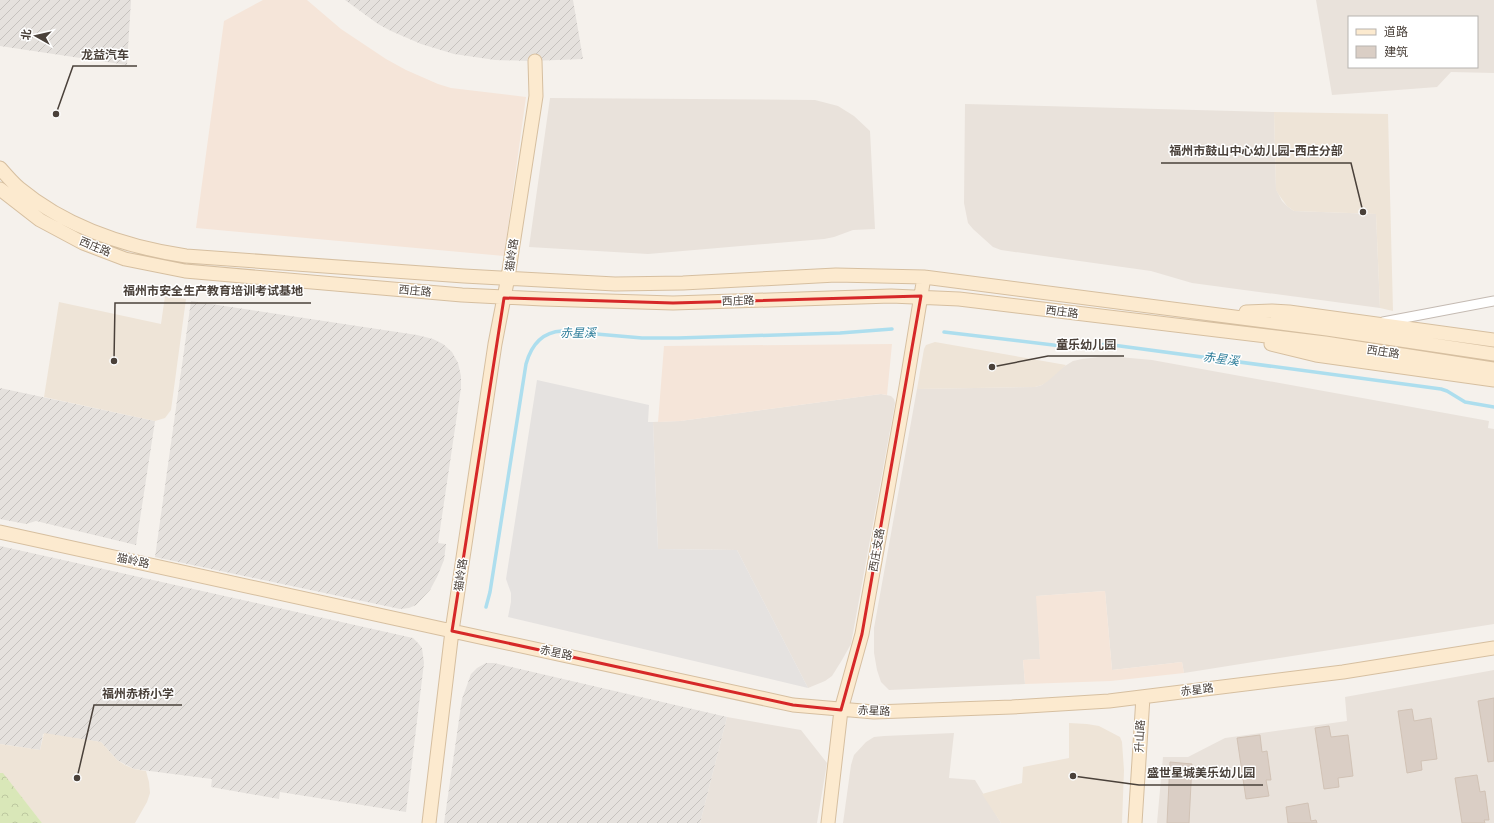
<svg xmlns="http://www.w3.org/2000/svg" width="1494" height="823" font-family="Rubik,'Noto Sans SC',sans-serif">
	<style>
		.residential { fill: #e9e2db; fill-rule: evenodd }
		.commercial { fill: #f5e5d9 }
		.industrial { fill: url(#industrial-furrows) }
		.education { fill: #eee4d7 }
		.forest { fill: url(#forest-crowns) }
		.parking { fill: #e5e2e0 }
		.lines { fill: none; stroke-linecap: round; stroke-linejoin: round }
		.stream { stroke: #addeee; stroke-width: 3.5 }
		.building { fill: #dacec5; stroke: #d1c2b5 }
		.street-casing { stroke: #c4bab2; stroke-width: 11 }
		.secondary-casing { stroke: #d6bfa0; stroke-width: 15 }
		.street { stroke: #fff; stroke-width: 9 }
		.secondary { stroke: #fceacf; stroke-width: 13 }
		.marked { fill: none; stroke: #d62828; stroke-width: 3; stroke-linejoin: round }
		.labels { text-anchor: middle; dominant-baseline: central; stroke-width: 3; stroke-linejoin: round; paint-order: stroke }
		.street-label { font-size: 11px; fill: #4a413a; stroke: #fff }
		.water-label { font-size: 12px; font-style: italic; fill: #307f9b; stroke: #fff }
		.leader { fill: none; stroke: #4a413a; stroke-width: 1.5 }
		.callout-dot { fill: #4a413a; stroke: #fff; stroke-width: 1.5 }
		.callout-label { font-size: 12px; text-anchor: middle; font-weight: bold; fill: #4a413a; stroke: #fff; stroke-width: 3; stroke-linejoin: round; paint-order: stroke }
	</style>
	<defs>
		<pattern id="industrial-furrows" width="10" height="10" patternUnits="userSpaceOnUse"><rect width="10" height="10" fill="#e5e1dd"/><path d="M-1 1l2-2M0 10L10 0M9 11l2-2" fill="none" stroke="#c6c2be"/></pattern>
		<pattern id="forest-crowns" width="20" height="18" patternUnits="userSpaceOnUse"><rect width="20" height="18" fill="#d9e7b8"/><path d="M2 6a3 3 0 1 1 6 0M12 15a3 3 0 1 1 6 0" fill="none" stroke="#bcc79f"/></pattern>
	</defs>
	<rect width="100%" height="100%" fill="#f5f1ec"/>
	<!-- residential -->
	<path class="residential" d="M1316,0H1494V73L1451,72L1437,87L1332,95ZM1349,17H1477V67H1349Z
		M550,98L815,100L838,106L854,116L870,131L875,229L853,230L834,237L824,239L648,254L529,247Z
		M965,104L1274,112L1276,189L1282,201L1287,206L1294,211L1376,214L1380,308L1192,283L1151,271L1001,250L993,247L973,229L968,223L964,203Z
		M1108,356L1152,360L1489,421L1488,428L1494,429V624L1184,673L1182,662L1112,670L1105,591L1037,596L1040,659L1023,660L1025,684L889,690L881,682L877,670L874,653V628L917,389L1035,387L1042,385L1060,369L1073,361L1082,359Z
		M881,394L891,396L894,399L895,403L851,644L842,660L832,676L825,681L808,688L737,550L658,549L653,422L680,421Z
		M1494,670V823H1157L1163,757H1188L1225,738L1347,721L1345,697Z
		M727,717L801,730L827,763L817,823H700Z
		M954,733L949,778L975,780L1001,823H843L851,765L854,755L866,742L874,737L884,736Z"/>
	<!-- commercial -->
	<path class="commercial" d="M263,0H307L341,29L386,59L406,70L438,84L451,88L526,97L504,256L196,228L224,21Z
		M892,344L887,395L881,394L680,421L658,422L664,346Z
		M1105,591L1112,670L1182,662L1184,673L1111,681L1025,684L1023,660L1040,659L1036,596Z"/>
	<!-- industrial -->
	<path class="industrial" d="M0,0H131L127,65L0,46Z
		M345,0H573L583,59L531,61L495,60L454,54L421,44L391,31L378,24Z
		M191,301L417,335L433,339L443,344L452,352L458,363L461,376V388L438,543L446,544L444,560L437,577L430,590L416,605L409,608L400,609L155,557Z
		M0,388L155,421L136,545L36,521L26,524L0,519Z
		M0,546L413,638L418,643L422,648L424,663L406,812L280,792L279,799L211,787L212,779L134,769L117,760L101,742L43,734L40,750L0,744Z
		M486,663H494L727,717L700,823H444L462,699L471,674L477,668Z"/>
	<!-- education -->
	<path class="education" d="M1274,112L1388,114L1393,311L1380,308L1376,214L1294,211L1287,206L1279,195L1276,190Z
		M165,296L186,299L171,410L165,418L155,421L44,397L59,302L161,324Z
		M935,342L1066,365L1048,381L1042,385L1035,387L917,389L924,349L926,345Z
		M1069,723L1087,724L1099,726L1120,737L1122,742L1124,770L1122,823H1001L982,794L1022,783L1023,767L1069,758Z
		M44,733L101,742L117,760L125,765L134,769L146,771L149,782L150,793L147,802L135,823H42L3,774L0,773V744L40,750Z"/>
	<!-- forest -->
	<path class="forest" d="M0,773H3L42,823H0Z"/>
	<!-- parking -->
	<path class="parking" d="M537,380L649,405L648,422H653L658,549L737,550L808,688L508,617L511,602V593L506,579Z"/>
	<g class="lines">
		<!-- stream -->
		<path class="stream" d="M944,332L1078,348H1090L1105,344L1441,389L1447,391L1465,402L1494,407
			M486,607L490,592L526,364C531,346 542,332 562,331L642,338H678L840,333L892,329"/>
	</g>
	<!-- building -->
	<path class="building" d="M1494,698V761L1488,762L1478,701Z
		M1412,709L1414,721L1431,718L1437,759L1421,761L1422,770L1407,773L1398,711Z
		M1329,726L1331,737L1348,735L1353,776L1338,778L1339,787L1324,789L1315,728Z
		M1260,735L1262,752L1267,751L1271,780H1266L1269,796L1246,799L1237,738Z
		M1170,762L1192,764L1189,823H1167Z
		M1477,775L1480,792L1485,791L1489,820H1484L1485,823H1462L1455,778Z
		M1308,803L1311,821L1316,820L1317,823H1288L1286,807Z"/>
	<g class="lines">
		<!-- street casing -->
		<g class="street-casing">
			<path id="street" d="M1383,322L1494,301"/>
		</g>
		<!-- secondary casing -->
		<g class="secondary-casing">
			<path id="secondary" d="M0,168C6,175 12,182 19,188C67,228 126,247 186,256L464,276L615,284L683,283L836,275L924,277L1327,329L1494,354
				M0,189L40,220L83,243L125,259L185,271L462,295L543,299L673,303L891,296L959,299L1325,343L1494,369
				M1246,312L1272,311L1289,312L1494,340
				M1271,344L1316,355L1494,380
				M0,532L452,631L495,344L508,277L536,96L535,61
				M429,823L452,631L793,705L874,712L1012,707L1109,701L1343,672L1494,648
				M828,823L841,710L862,634L906,387L924,277
				M1135,823L1143,697"/>
		</g>
		<!-- street -->
		<use href="#street" class="street"/>
		<!-- secondary -->
		<use href="#secondary" class="secondary"/>
	</g>
	<!-- marked area -->
	<path class="marked" d="M921,296L862,634L841,710L793,705L452,631L504,298L673,303Z"/>
	<g class="labels">
		<!-- street labels -->
		<g class="street-label">
			<text transform="translate(95 247) rotate(22)">西庄路</text>
			<text transform="translate(512 255) rotate(-81)">猫岭路</text>
			<text transform="translate(415 291) rotate(5)">西庄路</text>
			<text transform="translate(738 301) rotate(-2)">西庄路</text>
			<text transform="translate(1062 312) rotate(7)">西庄路</text>
			<text transform="translate(1383 352) rotate(9)">西庄路</text>
			<text transform="translate(877 550) rotate(-80)">西庄支路</text>
			<text transform="translate(133 561) rotate(12)">猫岭路</text>
			<text transform="translate(461 575) rotate(-81)">猫岭路</text>
			<text transform="translate(556 653) rotate(12)">赤星路</text>
			<text transform="translate(1197 690) rotate(-7)">赤星路</text>
			<text transform="translate(874 711) rotate(2)">赤星路</text>
			<text transform="translate(1140 736) rotate(-87)">升山路</text>
		</g>
		<!-- water labels -->
		<g class="water-label">
			<text x="578" y="333">赤星溪</text>
			<text transform="translate(1221 359) rotate(8)">赤星溪</text>
		</g>
	</g>
	<!-- callouts -->
	<path class="leader" d="M56 114L73 66H137M1363 212L1351 163H1161M114 361L115 303H311M992 367L1048 356H1124M77 778L94 705H182M1073 776L1139 785H1263"/>
	<g class="callout-dot">
		<circle cx="56" cy="114" r="4"/>
		<circle cx="1363" cy="212" r="4"/>
		<circle cx="114" cy="361" r="4"/>
		<circle cx="992" cy="367" r="4"/>
		<circle cx="77" cy="778" r="4"/>
		<circle cx="1073" cy="776" r="4"/>
	</g>
	<g class="callout-label">
		<text x="105" y="59">龙益汽车</text>
		<text x="1256" y="155">福州市鼓山中心幼儿园-西庄分部</text>
		<text x="213" y="295">福州市安全生产教育培训考试基地</text>
		<text x="1086" y="349">童乐幼儿园</text>
		<text x="138" y="698">福州赤桥小学</text>
		<text x="1201" y="777">盛世星城美乐幼儿园</text>
	</g>
	<!-- legend -->
	<rect x="1348" y="16" width="130" height="52" fill="#ffffff" stroke="#b7b3b0"/>
	<rect x="1356" y="29" width="20" height="6" fill="#fceacf" stroke="#b7b3b0"/>
	<text x="1384" y="36" font-size="12" fill="#4a413a">道路</text>
	<rect x="1356" y="46" width="20" height="12" fill="#dacec5" stroke="#b7b3b0"/>
	<text x="1384" y="56" font-size="12" fill="#4a413a">建筑</text>
	<!-- north arrow -->
	<g transform="translate(36 36) rotate(278)" stroke="#ffffff" stroke-width="3" paint-order="stroke">
	<path d="M0-3L7 15L0 10L-7 15Z" fill="#4a413a"/>
	<text y="-6" font-size="11" font-weight="bold" text-anchor="middle" fill="#4a413a">北</text>
	</g>
</svg>
